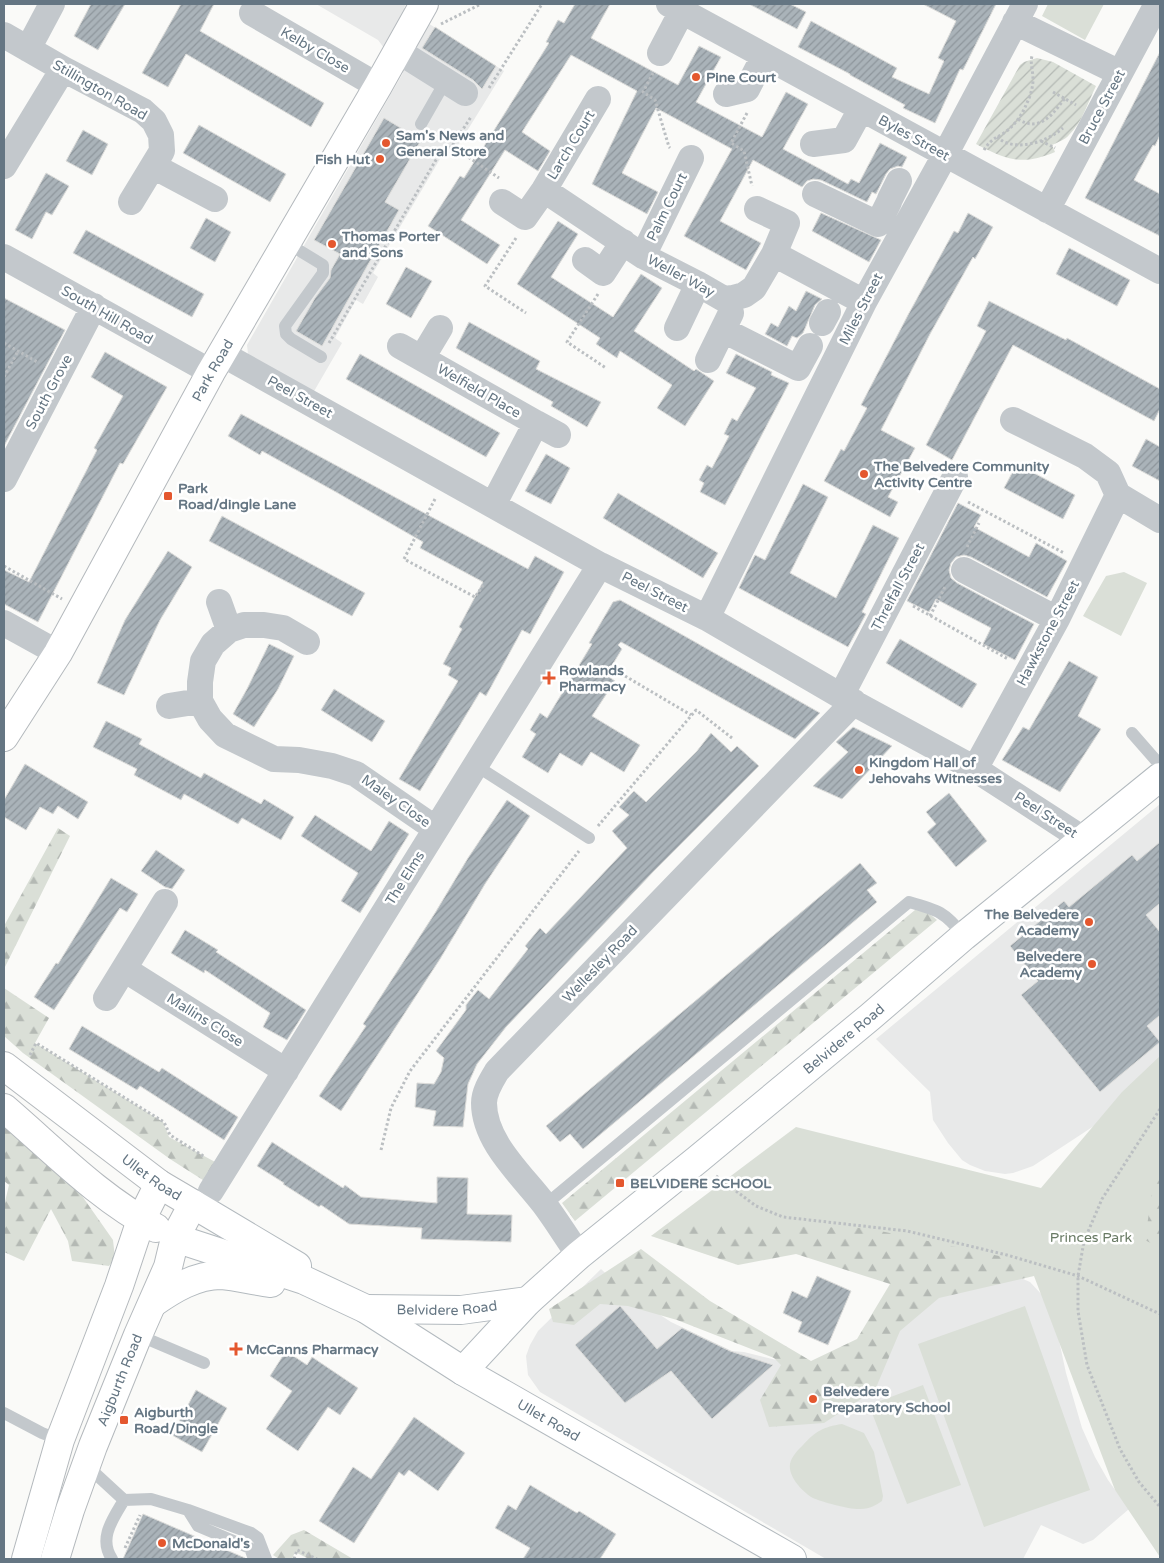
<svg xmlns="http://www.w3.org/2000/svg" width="1164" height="1563" font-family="'Varela Round',sans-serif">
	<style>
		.built { fill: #e8e9e9 }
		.green { fill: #dadfd7 }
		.forest { fill: url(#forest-firs) }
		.garden { fill: url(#garden-furrows) }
		.building { fill: url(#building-hatch); stroke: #dcdcda }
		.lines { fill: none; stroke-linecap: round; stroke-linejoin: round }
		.secondary-casing { stroke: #b3babf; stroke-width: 30 }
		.highway-casing { stroke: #b4b9bd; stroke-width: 30 }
		.path { stroke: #bbbfc2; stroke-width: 3; stroke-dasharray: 2.5 2.5; stroke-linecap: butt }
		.lane { stroke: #c3c8cc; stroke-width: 12 }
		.street { stroke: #c3c8cc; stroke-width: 26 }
		.secondary { stroke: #fff; stroke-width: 28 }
		.highway { stroke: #fff; stroke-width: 28 }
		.poi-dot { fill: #e4572e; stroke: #fff; stroke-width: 2 }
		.labels { text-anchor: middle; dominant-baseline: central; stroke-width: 5; stroke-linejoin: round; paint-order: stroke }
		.street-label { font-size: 14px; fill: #657683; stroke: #fff }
		.poi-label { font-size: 14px; font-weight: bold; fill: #657683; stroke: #fff; text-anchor: start }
		.park-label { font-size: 14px; fill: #687a64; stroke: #fff }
	</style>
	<defs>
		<pattern id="forest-firs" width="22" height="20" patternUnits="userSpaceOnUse" patternTransform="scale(1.25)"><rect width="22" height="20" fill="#dadfd7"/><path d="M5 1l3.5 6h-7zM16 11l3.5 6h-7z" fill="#b4b9b4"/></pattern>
		<pattern id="garden-furrows" width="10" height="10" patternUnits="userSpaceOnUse" patternTransform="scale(1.25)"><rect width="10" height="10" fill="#dadfd7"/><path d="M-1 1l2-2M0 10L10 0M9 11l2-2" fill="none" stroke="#b4b9b4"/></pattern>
		<pattern id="building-hatch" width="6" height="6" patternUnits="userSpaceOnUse" patternTransform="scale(1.25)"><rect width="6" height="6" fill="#aab3b9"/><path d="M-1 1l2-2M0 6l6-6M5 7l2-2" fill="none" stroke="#8e969c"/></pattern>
	</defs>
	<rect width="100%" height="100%" fill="#fafaf8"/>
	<!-- built -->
	<path class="built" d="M316,4H406L404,8L504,71L459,144L449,151L446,157L440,159L373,273L378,277L363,304L356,300L335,338L342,343L313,393L248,354L247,345L403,73L378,40Z
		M1160,804V1068L1135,1099L1033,1166L1013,1173L1005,1174L985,1171L970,1165L962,1160L948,1143L933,1120L930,1092L876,1039Z
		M928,1252L1004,1271L1030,1282L1044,1297L1057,1331L1066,1373L1082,1428L1095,1457L1108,1480L1129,1509L1093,1540L1083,1544L1041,1525L1023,1559H826L540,1392L528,1375L526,1356L530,1345L538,1331L601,1269L625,1292L671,1322L732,1351L744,1352L789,1363L864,1392Z"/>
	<!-- green -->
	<path class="green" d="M1048,4H1104L1085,40L1042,16Z
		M1124,572L1147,583L1121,636L1083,616L1106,576Z
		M1160,1056V1557L1115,1490L1034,1276L901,1248L651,1236L796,1127L1041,1188L1122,1092Z
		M1025,1306L1090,1490L984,1527L918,1344Z
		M923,1385L961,1485L907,1504L869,1405Z
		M842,1424L864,1433L874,1452L883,1496L882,1501C876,1505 870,1509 861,1509C851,1510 822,1502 813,1498C803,1492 788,1477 790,1464C791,1457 798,1450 803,1445C816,1431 823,1427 842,1424Z"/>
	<!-- forest -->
	<path class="forest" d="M58,828L70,836L4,969V926Z
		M915,910L926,911L937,920L575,1221L562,1203Z
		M4,988L49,1018L35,1043L163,1122L169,1137L217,1163L206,1182L170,1159L23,1053L4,1036Z
		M4,1126L80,1193L113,1240L115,1258L109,1266L72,1261L68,1241L51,1209L24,1261L4,1252V1206L9,1185L4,1181Z
		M1160,1158V1248L1145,1240L1156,1164Z
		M678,1224L866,1228L1027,1262L1034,1276L939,1298L900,1331L875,1390L824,1423L769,1427L760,1400L781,1365L774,1358L677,1320L628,1306L600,1304L574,1325L553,1322L549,1309L641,1249L710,1301L811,1361L857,1339L890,1284L796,1254L738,1265L651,1236Z
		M304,1530L353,1559H309L295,1552L292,1559H279L273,1555L291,1535Z"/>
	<!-- garden -->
	<path class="garden" d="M1037,58L1053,62L1096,86C1088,102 1082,123 1069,135C1065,140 1058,142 1052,145L1055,152C1022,166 1007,160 976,144L1020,65L1024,62Z"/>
	<!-- building -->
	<path class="building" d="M91,4H125L98,50L74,36Z
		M181,4H214L200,31L324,103L311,127L186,54L168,87L142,73Z
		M575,4H610L591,38L678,85L699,46L721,57L696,102L762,137L786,92L808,104L783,149L848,184L851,179L859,183L880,143L907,157L902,167L898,166L890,169L886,174L876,194L872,192L867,202L821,180L813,179L807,181L802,187L753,160L720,221L761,243L746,270L684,236L732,149L656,108L622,173L658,192L647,214L592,184L637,91L571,55L522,132L550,151L538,171L505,150L461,220L500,245L487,264L428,226L460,176L464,178L549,43L546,42L558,20L564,23Z
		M749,4H790L806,12L797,29Z
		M923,4H996L963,70L960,69L935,123L903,108L905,105L850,75V74L798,47L811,21L897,68L892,77L929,94L944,61L938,58L956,21Z
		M435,27L496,66L482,89L473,80L422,48Z
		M1160,52V135L1155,146L1153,145L1134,180L1160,194V236L1085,198Z
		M384,118L421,140L385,202L399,210L322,346L296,331L315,298L330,278L331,270L340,254L314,240Z
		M199,125L286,174L270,202L183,153Z
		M83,130L108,144L92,175L66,161Z
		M46,173L69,186L52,215L46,212L32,239L15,230Z
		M821,213L881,240L869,262L812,231Z
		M968,213L993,227L975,259L973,257L930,334L881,430L915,448L888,497L898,502L890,517L824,481L841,449L844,451L867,408L861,405L908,315L954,231L958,233Z
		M206,218L231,232L215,262L190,248Z
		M558,221L578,234L551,277L613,317L641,274L662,288L634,331L694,371L696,369L714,381L685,426L657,408L672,385L620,351L617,358L596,344L600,338L517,284Z
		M86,230L204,294L192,317L73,253Z
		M1069,248L1130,280L1117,306L1056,274Z
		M406,267L432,281L411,318L386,304Z
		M806,291L822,299L815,305L803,333L797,338L792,336L787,346L765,334L771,323L778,327L789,306L796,311Z
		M4,298L65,330L4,446Z
		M989,301L1066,340L1067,338L1160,389V409L1154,421L1013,345L952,460L926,445L986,331L977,326Z
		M469,322L540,361L536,369L601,402L587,427L551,406L553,402L456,348Z
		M105,352L167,387L123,464L120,463L38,622L4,604V570L29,582L97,450L94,448L123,396L91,377Z
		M360,354L500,433L486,457L346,379Z
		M736,354L772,372L771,375L789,383L725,505L700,492L704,483L699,480L707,465L712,468L729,436L724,434L732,418L737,421L756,388L726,373Z
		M241,414L528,569L535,556L564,572L530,634L522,630L486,696L480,692L420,791L399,779L458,681L448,675L451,668L443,664L462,629L459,627L483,582L420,548L423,542L336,492L262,451L260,455L228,436Z
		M1146,439L1160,447V481L1132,466Z
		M546,454L570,468L551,504L525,491Z
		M1017,464L1075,495L1063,519L1004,488Z
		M803,484L828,497L790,573L836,598L873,525L899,538L862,612L866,614L848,647L739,588L755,555L765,560Z
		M618,493L718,553L703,578L603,518Z
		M958,503L981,515L974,527L1029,557L1036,543L1067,561L1047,597L971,557L964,555L956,557L951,563L949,570L951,578L957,583L1034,624L1015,660L983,644L991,628L936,599L929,612L907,601Z
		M222,516L365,593L352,616L209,541Z
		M168,551L192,567L160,620L124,695L97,683L125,620Z
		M620,600L688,638L820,713L795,739L621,642L618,645L622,649L606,675L615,681L592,716L640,745L624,772L591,752L582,766L560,753L548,773L522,757L536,734L530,730L540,713L547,718L592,644L589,643L613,602Z
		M900,639L977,684L962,708L886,663Z
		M269,644L294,656L278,689L254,727L233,714L247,689Z
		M1069,661L1098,677L1078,716L1101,729L1060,792L1002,760L1023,727L1029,730Z
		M334,689L385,721L372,742L321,710Z
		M106,721L142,739L139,744L201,778L204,773L261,804L264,799L294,817L281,840L242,818L238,824L184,794L181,800L134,775L137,769L93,747Z
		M853,727L892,746L842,799L813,786L848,752L836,742Z
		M711,733L731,752L737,746L759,766L653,872L506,1027L477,1064L468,1084L463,1127L433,1126L436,1111L415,1107L417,1083L434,1084L441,1072L444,1058L436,1051L466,1010V1005L478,990L489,999L528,949L525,946L540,928L546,934L627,848L612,831L629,815L619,807L634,791L646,802L697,751Z
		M25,764L88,802L78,819L58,806L53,814L40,807L26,830L4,817V800Z
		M949,793L987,841L956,867L927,832L936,824L926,812Z
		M507,800L530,816L485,884L440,959L341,1111L319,1096L366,1026L363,1024L435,913L468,858Z
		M315,815L371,851L389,821L409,834L360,913L341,901L358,873L301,836Z
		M1160,842V903L1146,915L1160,932V1015L1147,1026L1160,1042L1100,1092L1021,995L1038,981L1010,946L1064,901L1069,907L1132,855L1137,861Z
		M156,850L185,870L172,889L165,887L141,871Z
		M860,863L877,883L867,890L877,902L583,1149L570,1134L560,1142L546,1126Z
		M111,878L138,894L127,912L120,908L54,1010L34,997L56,963L58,964Z
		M185,930L218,950L216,952L306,1010L287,1040L263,1027L270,1013L205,970L204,973L171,953Z
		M82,1026L159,1072L162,1068L238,1117L224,1140L140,1086L137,1090L69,1049Z
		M272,1142L343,1188L345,1185L361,1197L437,1203V1177L468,1178L467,1214L512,1215L511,1242L421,1239L422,1228L349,1224L321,1205L319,1207L283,1184L284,1183L257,1166Z
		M817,1276L851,1291L828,1345L798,1332L802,1322L783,1313L792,1291L807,1298Z
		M620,1306L657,1349L682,1328L730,1351L773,1365L712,1419L671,1371L625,1403L575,1345Z
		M286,1351L307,1365L312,1357L358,1388L340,1415L328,1407L298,1451L266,1429L292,1391L270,1376Z
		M196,1390L227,1408L202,1452L172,1435Z
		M414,1417L465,1453L438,1491L409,1470L404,1476L399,1472L354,1543L319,1521L353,1467L371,1479Z
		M530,1485L577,1513L579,1511L616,1534L600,1559H523L530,1548L495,1528L508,1505L516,1510Z
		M143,1514L245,1558V1559H123Z"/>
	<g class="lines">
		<!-- secondary casing -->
		<g class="secondary-casing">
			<g id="secondary">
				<path d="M193,1204L297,1266"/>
				<path id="s1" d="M175,1238L304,1280L366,1309L463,1371L792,1559"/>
				<path d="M153,1303C173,1289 196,1275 221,1275C237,1276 254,1281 271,1283"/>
				<path id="s2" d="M366,1309L461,1310L528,1301"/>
				<path id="s3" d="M463,1371L528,1301L579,1255L697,1160L870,1017L964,936L1160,777"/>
			</g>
		</g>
		<!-- highway casing -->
		<g class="highway-casing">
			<g id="highway">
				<path id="s4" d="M4,737L58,653L211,372L378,86L424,4"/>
				<path id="s5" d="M4,1066L159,1184L193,1204L175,1238L168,1267L138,1335L93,1446L70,1510L55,1559"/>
				<path d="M4,1108C52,1149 100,1199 156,1228"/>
				<path d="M26,1559L60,1440L119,1286L141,1220L159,1184"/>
			</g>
		</g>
		<!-- path -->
		<path class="path" d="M441,24L481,4
			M653,73L643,92L655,100L669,147L670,148
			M489,88L542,4
			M1053,92L1076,105
			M747,113L731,143L744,151L752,186
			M1018,119C1040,133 1053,114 1065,98
			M997,137C1000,139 1003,142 1007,143C1025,149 1049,140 1063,128
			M1041,141L1055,148
			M452,146L499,178
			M984,150C993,136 997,139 1008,130C1015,124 1022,115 1026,105C1030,97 1033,88 1033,79C1033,71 1030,63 1032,56
			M516,238L485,286L526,313
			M598,294L567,342L606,368
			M4,343L39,363
			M329,343L440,153L452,146L471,117
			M4,377L18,351
			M435,499L404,559L475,597L484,584
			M968,502L1064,553
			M967,547L979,523
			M4,566L62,599
			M913,606L1008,659
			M930,616L946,585
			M625,676L691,715
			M598,826L696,710L732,738
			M30,1055L36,1043L164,1122L170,1135L205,1157
			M1160,1109L1102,1199L1084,1241L1078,1276V1311L1087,1365L1120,1449L1139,1482L1160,1507
			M381,1150L391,1108L410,1071L579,851
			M716,1176L756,1206L783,1217L907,1231L1007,1255L1078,1276L1160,1314
			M125,1548L140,1515
			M294,1559L297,1550L317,1559"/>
		<!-- lane -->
		<path class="lane" d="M421,124L445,82
			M287,243L323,265V273L285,326L286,334L291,339L321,357
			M1132,733L1160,765
			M475,765L589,838
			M545,1205L909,902C938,910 945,912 964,936
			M138,1335L204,1363
			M4,1413L42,1433L60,1440
			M86,1465L124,1500L151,1499L188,1510L251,1533L258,1538L266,1559
			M188,1510L198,1526L250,1548L254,1559
			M112,1559C98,1538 113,1519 124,1500"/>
		<!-- street -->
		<path class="street" d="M669,4L1160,271
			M252,13L378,86
			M1015,22L1120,73
			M4,35L63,69L143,111L154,121L161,135L162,151L131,202
			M28,49L52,4
			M398,51L465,93
			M660,53L682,11
			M726,94L747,89L764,56
			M813,144L844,140L861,109
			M4,166L63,69
			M153,166L215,199
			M544,190L643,256L698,284L724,299L733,298L744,295L754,288L774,254L864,302
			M815,194L878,224L889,202
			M890,199L899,181
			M502,202L525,217L544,190L598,99
			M757,209L787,223L774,254
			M1047,210L1157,4
			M643,256L691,158
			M4,257L211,372
			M585,260L603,273L623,242
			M822,323L828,312
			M677,328L698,284
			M723,330L798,368L810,346
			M400,346L536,423L493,505
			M222,354L600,565L707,618L841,696L975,769L1083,839
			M422,358L440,328
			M708,360L731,313
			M1013,420L1085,456L1108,473L1118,495
			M536,423L558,435
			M4,479L94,306
			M1118,495L1160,520
			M964,570L1057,619
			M219,602L229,630
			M707,618L864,302L945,155L1025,4
			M4,623L58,653
			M307,642L283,628L264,625H244L229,630L213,644L203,661L200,682V701L210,719L225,735L274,759L299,760L332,766L356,774L436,829
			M841,696L955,477
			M169,706L200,701
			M975,769L1057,619L1118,495
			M124,969L286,1071
			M106,998L165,902
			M211,1191L600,565
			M579,1255C567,1238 556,1220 544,1204C522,1175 484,1142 484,1103C484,1092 491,1081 497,1071L854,702"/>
		<!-- secondary -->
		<use href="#secondary" class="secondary"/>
		<!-- highway -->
		<use href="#highway" class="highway"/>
	</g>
	<!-- markers -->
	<g class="poi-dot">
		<circle cx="696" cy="77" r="5"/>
		<circle cx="386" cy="143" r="5"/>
		<circle cx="380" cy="159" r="5"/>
		<circle cx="332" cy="244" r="5"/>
		<circle cx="864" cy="474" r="5"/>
		<rect x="163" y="491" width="10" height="10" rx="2.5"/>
		<path d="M546.5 670.5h5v5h5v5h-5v5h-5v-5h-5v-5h5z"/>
		<circle cx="859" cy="770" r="5"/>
		<circle cx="1089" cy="922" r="5"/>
		<circle cx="1092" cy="964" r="5"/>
		<rect x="615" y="1178" width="10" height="10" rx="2.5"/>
		<path d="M233.5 1341.5h5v5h5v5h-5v5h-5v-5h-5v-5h5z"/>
		<circle cx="813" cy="1399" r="5"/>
		<rect x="119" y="1415" width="10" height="10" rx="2.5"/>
		<circle cx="162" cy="1543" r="5"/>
	</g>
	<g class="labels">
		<!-- street labels -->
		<g class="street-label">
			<text transform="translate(315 50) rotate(30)">Kelby Close</text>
			<text transform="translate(100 90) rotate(30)">Stillington Road</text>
			<text transform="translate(1102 107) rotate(-62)">Bruce Street</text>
			<text transform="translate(914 138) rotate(29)">Byles Street</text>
			<text transform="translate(571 145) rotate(-59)">Larch Court</text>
			<text transform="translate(667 207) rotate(-64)">Palm Court</text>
			<text transform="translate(681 276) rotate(28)">Weller Way</text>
			<text transform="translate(861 309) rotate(-63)">Miles Street</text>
			<text transform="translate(107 315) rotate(30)">South Hill Road</text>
			<text stroke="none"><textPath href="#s4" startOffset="422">Park Road</textPath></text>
			<text transform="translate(479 391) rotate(30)">Welfield Place</text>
			<text transform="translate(49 392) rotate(-62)">South Grove</text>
			<text transform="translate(300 397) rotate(29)">Peel Street</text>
			<text transform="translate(898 587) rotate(-62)">Threlfall Street</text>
			<text transform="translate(655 592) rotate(27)">Peel Street</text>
			<text transform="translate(1048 633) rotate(-62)">Hawkstone Street</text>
			<text transform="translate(396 801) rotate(35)">Maley Close</text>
			<text transform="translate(1046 815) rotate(33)">Peel Street</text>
			<text transform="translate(405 878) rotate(-58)">The Elms</text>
			<text transform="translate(600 964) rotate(-46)">Wellesley Road</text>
			<text transform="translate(205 1020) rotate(32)">Mallins Close</text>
			<text stroke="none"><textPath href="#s3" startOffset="506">Belvidere Road</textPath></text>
			<text stroke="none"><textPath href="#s5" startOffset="185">Ullet Road</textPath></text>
			<text stroke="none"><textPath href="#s2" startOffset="81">Belvidere Road</textPath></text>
			<text transform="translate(120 1380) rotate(-68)">Aigburth Road</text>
			<text stroke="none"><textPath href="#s1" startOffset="418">Ullet Road</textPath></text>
		</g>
		<!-- poi labels -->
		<g class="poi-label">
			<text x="706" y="77">Pine Court</text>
			<text x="396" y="135">Sam's News and<tspan x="396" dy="16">General Store</tspan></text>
			<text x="370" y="159" text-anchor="end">Fish Hut</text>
			<text x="342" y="236">Thomas Porter<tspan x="342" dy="16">and Sons</tspan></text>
			<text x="874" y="466">The Belvedere Community<tspan x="874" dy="16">Activity Centre</tspan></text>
			<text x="178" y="488">Park<tspan x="178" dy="16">Road/dingle Lane</tspan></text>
			<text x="559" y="670">Rowlands<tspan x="559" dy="16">Pharmacy</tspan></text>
			<text x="869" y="762">Kingdom Hall of<tspan x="869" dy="16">Jehovahs Witnesses</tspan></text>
			<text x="1079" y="914" text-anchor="end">The Belvedere<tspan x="1079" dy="16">Academy</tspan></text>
			<text x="1082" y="956" text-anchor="end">Belvedere<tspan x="1082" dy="16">Academy</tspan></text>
			<text x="630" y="1183">BELVIDERE SCHOOL</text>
			<text x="246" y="1349">McCanns Pharmacy</text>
			<text x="823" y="1391">Belvedere<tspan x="823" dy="16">Preparatory School</tspan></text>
			<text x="134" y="1412">Aigburth<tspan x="134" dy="16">Road/Dingle</tspan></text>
			<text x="172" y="1543">McDonald's</text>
		</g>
		<!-- park labels -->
		<g class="park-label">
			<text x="1091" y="1237">Princes Park</text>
		</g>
	</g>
	<!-- border -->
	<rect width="1164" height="1563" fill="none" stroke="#657683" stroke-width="10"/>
</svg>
